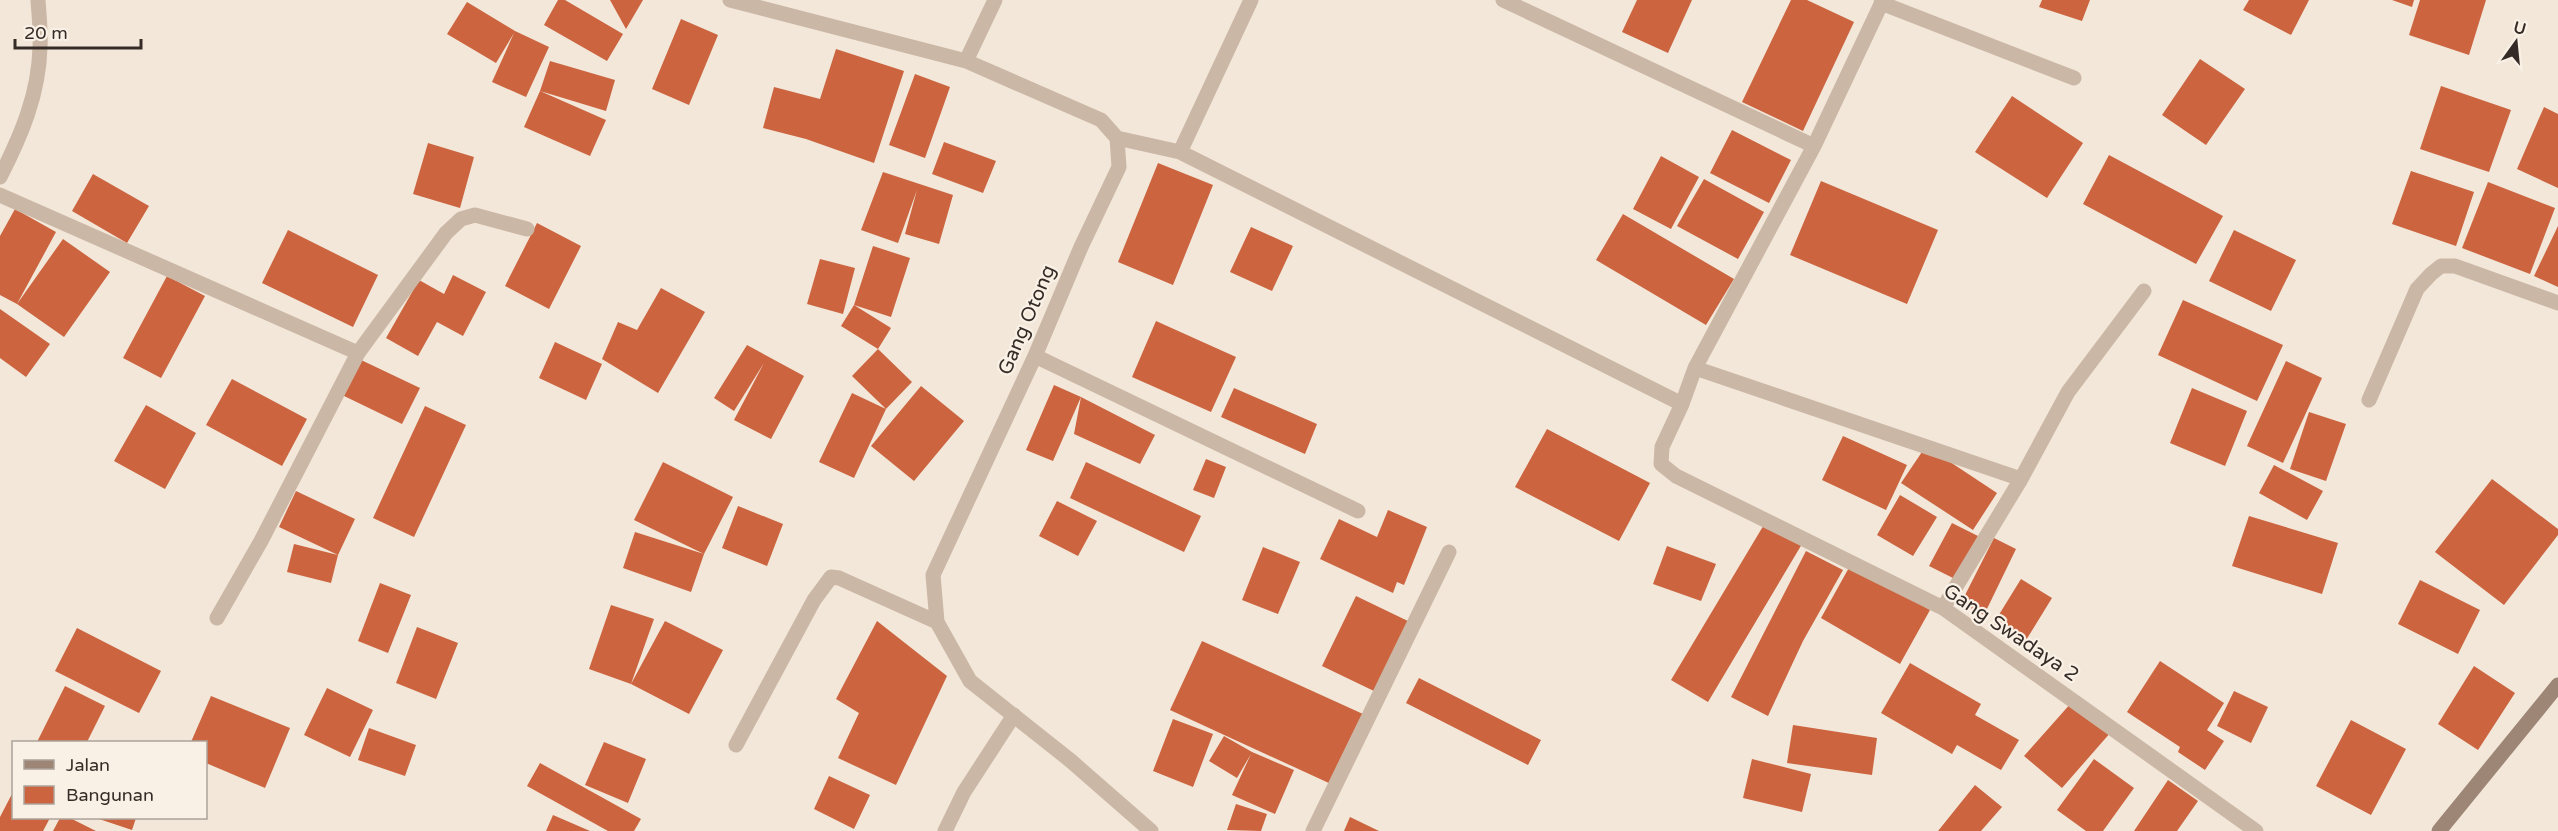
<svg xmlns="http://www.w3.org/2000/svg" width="2558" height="831" font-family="'Varela Round',sans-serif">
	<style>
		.building { fill: #cb643f }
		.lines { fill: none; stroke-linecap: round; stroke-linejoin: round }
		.minor { stroke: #cbb7a5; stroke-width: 15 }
		.secondary { stroke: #9e8676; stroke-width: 15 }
		.labels { text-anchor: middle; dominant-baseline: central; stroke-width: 4.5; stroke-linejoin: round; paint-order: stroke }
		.street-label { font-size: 20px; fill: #362c27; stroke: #faf1e6 }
	</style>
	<rect width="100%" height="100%" fill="#f2e7d9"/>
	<!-- building -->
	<path class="building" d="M558,0H565L623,34L607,61L544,25Z
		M610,0H643L626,29Z
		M1637,0H1692L1668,53L1622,32Z
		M1791,0H1807L1854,22L1803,131L1742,102Z
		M2042,0H2090L2082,21L2039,7Z
		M2249,0H2309L2291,35L2243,10Z
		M2392,0H2414L2412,7Z
		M2420,0H2486L2469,55L2409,35Z
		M467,2L515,31L549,47L526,97L492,82L514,33L496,63L447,34Z
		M681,19L718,35L689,105L652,89Z
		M836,49L904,71L874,163L806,139L763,128L774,87L820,99Z
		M2200,59L2245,89L2206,145L2162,115Z
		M550,61L615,80L606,111L540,91Z
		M915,74L950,87L925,158L889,145Z
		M2441,86L2511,110L2489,172L2420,149Z
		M540,91L606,120L590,156L524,127Z
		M2012,96L2083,143L2047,198L1975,152Z
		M2544,107L2558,114V188L2517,169Z
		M1732,130L1791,160L1769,203L1710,173Z
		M944,142L996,161L983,193L932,174Z
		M428,143L474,157L460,208L413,194Z
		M2109,155L2223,216L2196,264L2083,204Z
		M1661,156L1699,177L1671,229L1633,209Z
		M1158,163L1213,185L1173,285L1118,262Z
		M2411,171L2474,192L2456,246L2392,224Z
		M883,172L953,195L939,244L905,234L917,190L898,243L861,230Z
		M93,174L149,206L127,243L72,211Z
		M1704,179L1764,212L1738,259L1677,226Z
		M1821,181L1938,230L1907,304L1790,255Z
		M2488,182L2555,208L2530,274L2462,248Z
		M15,209L56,232L17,304L63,239L110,272L64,337L17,304L0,295V236Z
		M1623,214L1734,279L1706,325L1596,260Z
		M537,223L581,246L549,309L505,286Z
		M2558,226V287L2534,276Z
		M1251,227L1293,246L1272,291L1230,272Z
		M288,230L378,275L353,327L262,283Z
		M2234,230L2296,260L2271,311L2209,281Z
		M873,246L910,258L891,317L854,305Z
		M820,259L855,268L843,314L807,304Z
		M453,275L486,292L463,336L437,322L418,356L386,338L419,280L444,294Z
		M167,276L205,296L161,378L123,358Z
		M661,288L705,312L658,393L602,359L618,322L637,330Z
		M2183,300L2283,345L2257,401L2158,355Z
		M854,305L891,328L878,349L841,326Z
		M0,309L50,344L26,377L0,358Z
		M1156,321L1236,357L1211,412L1132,377Z
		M555,342L602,364L586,400L539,378Z
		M747,345L804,376L771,439L734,420L764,363L734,411L714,398Z
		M878,349L912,382L886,409L854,478L819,462L852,393L886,409L852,376Z
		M359,359L420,388L402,424L342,395Z
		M2286,361L2322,378L2283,463L2247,446Z
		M232,379L307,419L282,466L206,425Z
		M1054,385L1081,397L1053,461L1026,450Z
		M921,386L964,421L914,481L871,446Z
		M1234,388L1317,424L1305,454L1221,417Z
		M2192,388L2247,411L2225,466L2170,443Z
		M1081,397L1155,435L1140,464L1074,434Z
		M146,405L196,433L165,489L114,461Z
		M425,406L466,425L414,537L373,518Z
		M2309,412L2346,424L2326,481L2290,469Z
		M1547,429L1650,483L1619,541L1515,487Z
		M1843,436L1907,465L1886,510L1822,480Z
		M1926,446L1997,493L1973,530L1901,483Z
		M1206,459L1226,467L1214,498L1193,490Z
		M663,462L733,497L704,554L691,592L623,568L635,532L704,554L634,520Z
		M1086,462L1201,516L1184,552L1070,498Z
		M2274,465L2323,491L2307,520L2259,493Z
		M2492,479L2558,529V535L2504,605L2435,552Z
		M296,491L355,519L338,555L331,583L287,572L294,544L338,555L279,527Z
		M1900,495L1937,517L1913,556L1877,535Z
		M1057,501L1097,521L1078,556L1039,536Z
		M738,506L783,524L767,566L722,548Z
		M1388,510L1427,527L1404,585L1397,582L1393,593L1320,559L1339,519L1377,537Z
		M2249,516L2338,543L2322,594L2232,566Z
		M1765,523L1802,544L1708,702L1671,680Z
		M1952,523L1978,536L1955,579L1929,566Z
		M1994,538L2016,549L1984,615L1961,603Z
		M1667,546L1716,564L1701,601L1653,584Z
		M1263,547L1300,562L1278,614L1242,600Z
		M1806,551L1843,570L1803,641L1768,716L1731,697Z
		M1851,564L1930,610L1900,664L1821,618Z
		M2021,579L2052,598L2023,645L1992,626Z
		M2420,580L2480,610L2458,654L2398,624Z
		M380,583L411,595L388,653L358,641Z
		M1356,596L1410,622L1376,692L1322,666Z
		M611,605L654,619L631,684L665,621L723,650L689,714L631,684L589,669Z
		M877,621L947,676L896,785L838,758L859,713L836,699Z
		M417,627L458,643L436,699L396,683Z
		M77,628L161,671L139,713L55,671Z
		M1202,641L1363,714L1331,784L1170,710Z
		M2160,661L2224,703L2207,730L2224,741L2205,770L2178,752L2180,747L2127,712Z
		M1910,663L1981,704L1975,715L2019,740L2001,770L1957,745L1952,754L1881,713Z
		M2474,666L2515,693L2478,750L2438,724Z
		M1419,678L1541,740L1528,765L1406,703Z
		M65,686L105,706L87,742H37Z
		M327,688L373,710L350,757L304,735Z
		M2234,691L2268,707L2251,743L2217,726Z
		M211,696L290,728L265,788L206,763V742H191Z
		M2072,702L2111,732L2062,788L2024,756Z
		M1173,719L1213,734L1193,787L1153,771Z
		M2351,720L2406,749L2371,815L2316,786Z
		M1793,725L1877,738L1872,775L1787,763Z
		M369,728L416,745L405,776L358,760Z
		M1224,736L1252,752L1294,770L1275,814L1232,795L1251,754L1237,778L1209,761Z
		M604,742L646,759L628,803L585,785Z
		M1752,759L1811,774L1802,812L1743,798Z
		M2094,759L2134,788L2103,831H2086L2057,810Z
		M540,763L641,819L634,831H608L527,786Z
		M829,776L870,795L854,829L814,809Z
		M2168,780L2198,801L2177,831H2134Z
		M1975,785L2002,807L1981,831H1938Z
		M14,790V818H50L43,831H0V817Z
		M1236,804L1267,814L1261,831L1227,830Z
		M553,815L590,831H546Z
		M1350,817L1379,831H1344Z
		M60,818H70L96,831H53Z
		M96,818H136L132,830Z"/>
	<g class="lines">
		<!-- minor -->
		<path class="minor" d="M730,0L966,61L1101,120L1117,138L1119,167L1081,247L1035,356L933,575L937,622L970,681L1071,761L1151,831
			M1503,0L1814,146
			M1883,0L1814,146L1695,368L1682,404L1662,447L1661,464L1676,476L1943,608L2256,831
			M1881,3L2074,78
			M966,61L995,0
			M1117,138L1180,152L1682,404
			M1180,152L1251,0
			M0,177C21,136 39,94 40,47C41,32 39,16 38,0
			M0,195L358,353
			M1035,356L1358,511
			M1695,368L2021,479
			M2369,400L2417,289L2431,274L2441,266H2455L2558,303
			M1943,608L2021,479L2068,392L2144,291
			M217,618L261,541L358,353L446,233L461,219L475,215L527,229
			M736,745L814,600L831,577L839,578L937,622
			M945,831L964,792L1014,715
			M1313,831L1449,552"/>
		<!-- secondary -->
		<path class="secondary" d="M2439,831L2558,685"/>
	</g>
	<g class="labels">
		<!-- street labels -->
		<g class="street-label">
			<text transform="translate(1027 320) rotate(-67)">Gang Otong</text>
			<text transform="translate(2011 633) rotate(34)">Gang Swadaya 2</text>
		</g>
	</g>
	<!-- legend -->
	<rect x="12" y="741" width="195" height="78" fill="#faf1e6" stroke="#aca29a" stroke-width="1.5"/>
	<rect x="24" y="760" width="30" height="9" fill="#9e8676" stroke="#aca29a" stroke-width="1.5"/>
	<text x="66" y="771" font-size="18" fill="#362c27">Jalan</text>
	<rect x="24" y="786" width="30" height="18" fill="#cb643f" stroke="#aca29a" stroke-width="1.5"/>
	<text x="66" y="801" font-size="18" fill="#362c27">Bangunan</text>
	<!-- north arrow -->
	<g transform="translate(2516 42) rotate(15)" stroke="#faf1e6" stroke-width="4.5" paint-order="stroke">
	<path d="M0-4.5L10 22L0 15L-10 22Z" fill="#362c27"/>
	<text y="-9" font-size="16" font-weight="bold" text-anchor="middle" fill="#362c27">U</text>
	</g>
	<!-- scale -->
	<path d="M15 39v9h126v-9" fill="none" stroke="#362c27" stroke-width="3"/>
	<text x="24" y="39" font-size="18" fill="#362c27" stroke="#faf1e6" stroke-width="4.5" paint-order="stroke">20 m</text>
</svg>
